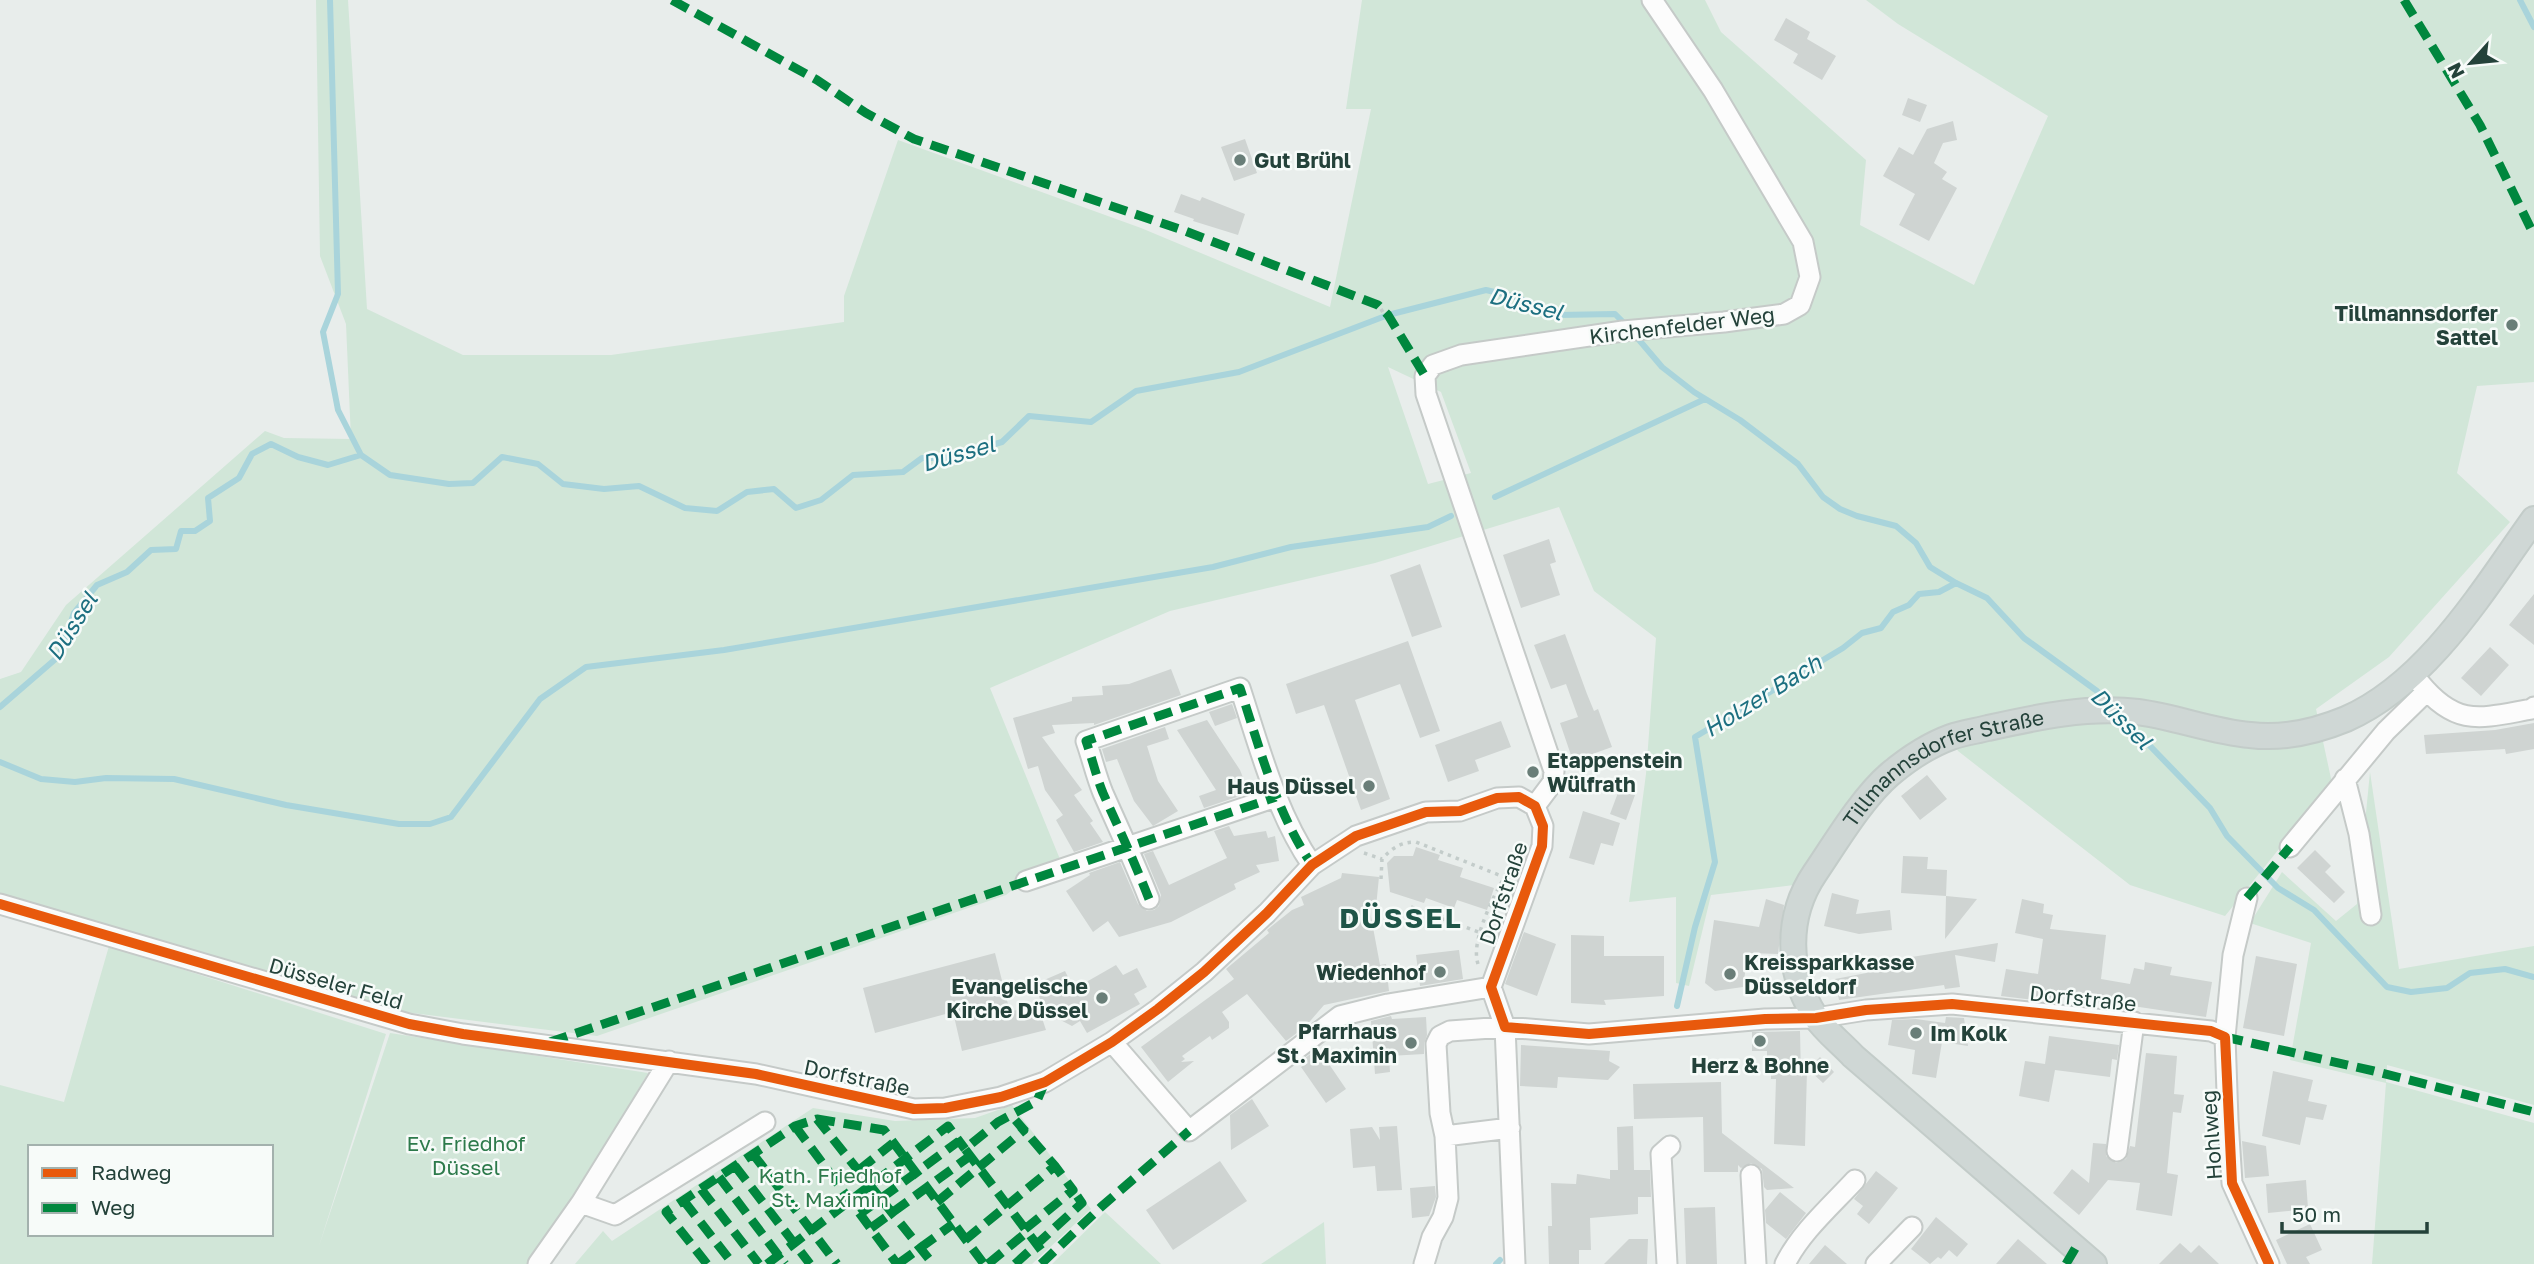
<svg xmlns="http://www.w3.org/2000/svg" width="2534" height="1264" font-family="'Golos Text',sans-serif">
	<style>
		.green { fill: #d1e6d8; fill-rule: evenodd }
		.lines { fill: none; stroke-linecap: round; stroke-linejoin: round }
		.stream { stroke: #a9d4db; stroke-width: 6 }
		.building { fill: #cfd4d2 }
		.minor-casing { stroke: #c5cac8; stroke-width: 23 }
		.major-casing { stroke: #c3ccc9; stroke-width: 28 }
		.path { stroke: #c3ccca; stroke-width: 3.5; stroke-dasharray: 3.5 5; stroke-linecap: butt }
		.minor { stroke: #fcfcfc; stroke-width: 19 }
		.major { stroke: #cfd7d5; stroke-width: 24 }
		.quiet { stroke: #00873e; stroke-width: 9; stroke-dasharray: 18 9; stroke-linecap: butt }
		.cycleway-casing { stroke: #f7fbf9; stroke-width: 15 }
		.cycleway { stroke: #e8590c; stroke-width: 10 }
		.poi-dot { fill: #697e78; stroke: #f7fbf9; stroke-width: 2.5 }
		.labels { text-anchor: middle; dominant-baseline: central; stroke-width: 5; stroke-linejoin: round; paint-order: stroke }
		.poi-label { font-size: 21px; font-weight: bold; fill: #24423a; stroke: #f7fbf9; text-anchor: end }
		.street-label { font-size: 21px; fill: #24423a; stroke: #f7fbf9 }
		.park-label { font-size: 21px; fill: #2d7a4b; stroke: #f7fbf9 }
		.water-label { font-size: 23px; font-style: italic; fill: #1c6f80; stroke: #f7fbf9 }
		.district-label { font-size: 28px; font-weight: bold; letter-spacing: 2px; fill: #1f5548; stroke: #f7fbf9 }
	</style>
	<rect width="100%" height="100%" fill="#e8edeb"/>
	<!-- green -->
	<path class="green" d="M316,0H348L367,309L463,355H611L844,322V296L898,140L1141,228L1330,307L1371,109H1346L1362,0H1705L1721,32L1866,160L1860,225L1974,285L2048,116L1898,24L1866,0H2534V382L2477,386L2457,473L2510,522L2389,657L2316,709L2332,783L2225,916L2130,885L1958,751L1945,725L1886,759L1849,806L1794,885L1711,895L1689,986L1676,983V897L1629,902L1646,774L1656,638L1594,591L1559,507L1375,563L1170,611L990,688L1064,869L1021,883L1006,895L597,1036L380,1009L0,896V679L21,672L66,605L265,431L284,438L351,439L346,324L320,256ZM1388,367L1441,392L1471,473L1428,484Z
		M2370,772L2399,969L2534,946V1105L2387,1065L2386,1082L2534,1123V1264H2372L2386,1083L2290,1060L2311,943L2250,923L2282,872L2336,921L2357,904Z
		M109,946L386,1034L319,1246L390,1033L648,1073L546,1245L532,1264H0V1085L64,1102ZM30,1147H271V1234H30Z
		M1012,1105L1091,1209L1032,1264H575L603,1231L612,1241L813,1108L895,1121L975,1118Z
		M1105,1212L1161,1264H1052Z
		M1324,1222L1326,1264H1261Z"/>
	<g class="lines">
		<!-- stream -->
		<path class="stream" d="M330,0L338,294L323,332L338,410L361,455
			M2520,0L2534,27
			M1634,334L1662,367L1694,392L1740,420L1798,464L1823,497L1840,509L1857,516L1896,526L1916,543L1930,567L1956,583L1987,598L2024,638L2097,691L2109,704
			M1495,497L1705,399
			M0,707L59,656L74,613L97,585L127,572L151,550L176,549L181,531H195L210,521L208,498L239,478L252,454L271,444L298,457L328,465L361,455L390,475L449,484L473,483L502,457L538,464L563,484L604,489L639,486L685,508L717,511L747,492L774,489L796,508L821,500L853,475L903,472L922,458H946L1002,442L1029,416L1091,422L1136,391L1239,372L1388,315L1486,290L1516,297L1558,315L1615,314L1627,326
			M2124,719L2210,808L2227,836L2278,888L2314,910L2387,987L2411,992L2447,988L2470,973L2505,969L2534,977
			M0,762L41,779L75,782L106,778L174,779L286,805L399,824H430L451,817L540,699L586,667L724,650L1213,567L1291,547L1428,527L1451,516
			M1677,1006L1695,927L1715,862L1695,737L1843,648L1862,633L1881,628L1893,612L1909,605L1919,594L1939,592L1956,583
			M1496,1264L1500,1260"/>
	</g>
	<!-- building -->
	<path class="building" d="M1786,18L1810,32L1807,39L1836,56L1822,80L1793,63L1798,54L1774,40Z
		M1908,98L1927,105L1920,122L1902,115Z
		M1953,121L1957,140L1943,143L1934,163L1947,172L1942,179L1957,188L1929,241L1899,225L1915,194L1883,176L1899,147L1913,155L1927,129Z
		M1245,139L1257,173L1234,181L1221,147Z
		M1181,194L1200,201L1202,197L1245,214L1238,235L1193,221L1194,219L1174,212Z
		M1549,539L1556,562L1550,564L1560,595L1521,608L1503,555Z
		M1420,564L1442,627L1412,637L1390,575Z
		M2534,594V645L2509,625Z
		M1565,634L1587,694L1594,711L1598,709L1612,747L1573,761L1560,723L1578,717L1566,684L1551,689L1534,645Z
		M1408,641L1440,731L1420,738L1400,684L1355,700L1390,799L1361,810L1324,705L1296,714L1286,684Z
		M2490,647L2509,665L2481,696L2461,678Z
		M1171,669L1181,695L1094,725V723L1052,725L1055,733L1042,737L1082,790L1074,795L1093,821L1090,823L1103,842L1074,852L1056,820L1063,815L1045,790L1038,766L1028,769L1013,718L1072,701V697L1103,695L1102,686L1129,684Z
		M1232,704L1237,718L1215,726L1209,712Z
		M1207,720L1240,770L1249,793L1204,808L1199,796L1216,790L1177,730Z
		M1501,721L1511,747L1475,760L1479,771L1448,782L1435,745Z
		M2534,723V749L2506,754L2505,749L2426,754L2424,735L2495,730Z
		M1165,727L1169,739L1147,746L1158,781L1178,811L1153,826L1134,801L1117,759L1106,762L1102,749Z
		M1927,775L1947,799L1920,820L1901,796Z
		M1619,790L1635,795L1626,820L1610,814Z
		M1583,811L1620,823L1613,846L1601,843L1594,865L1569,858Z
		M1229,826L1234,836L1266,831L1268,838L1275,836L1279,861L1256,865L1260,872L1234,884L1236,889L1171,922L1119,937L1108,921L1093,932L1066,891L1090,875L1089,873L1120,862L1138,904L1147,911L1154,910L1159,906L1161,895L1144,854L1153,851L1169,885L1227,858L1214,831Z
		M1416,847L1440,855L1438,860L1463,868L1460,877L1494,888L1487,910L1457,900L1454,908L1426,898L1424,903L1390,892L1387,863L1394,856H1413Z
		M2315,850L2331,866L2325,872L2345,892L2334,903L2297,868Z
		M1903,856L1928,857L1927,869L1947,870L1946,896L1901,893Z
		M1342,873L1379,877L1376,907L1369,906L1380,965L1386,964L1389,991L1324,1005L1305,1027L1286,1041L1247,994L1222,1012L1229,1022V1028L1212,1040L1210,1036L1182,1056L1185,1059L1181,1062L1194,1061L1168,1082L1141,1047L1234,979L1226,969L1269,933L1267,930L1292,910L1304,905L1301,897L1341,878Z
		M1832,893L1859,900L1856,914L1890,910L1892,930L1859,934L1824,926Z
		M1946,896L1977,899L1945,939Z
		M1766,899L1784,905L1778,954L1748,953L1743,987L1715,991L1705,983L1714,920L1759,927Z
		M2022,899L2044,904L2043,913L2053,915L2050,929L2106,935L2101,979L2130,984L2134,968L2144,970L2145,962L2172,967L2170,975L2212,982L2206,1017L2126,1005L2103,1000L2104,997L2052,991L2050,1002L2001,996L2006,969L2038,974L2043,939L2015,933Z
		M1524,932L1556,944L1537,996L1505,984Z
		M1571,935L1604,936V956H1664V996L1604,1000L1606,1005L1571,1003Z
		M1998,943L1995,962L1955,955L1960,987L1945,989L1944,985L1839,1000L1835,979L1882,970L1881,962Z
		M1459,950L1463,979L1420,986L1416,955Z
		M995,953L1010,1012L1041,1002L1035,984L1065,971L1074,989L1116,965L1123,975L1137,968L1147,987L1134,994L1140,1004L1087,1033L1080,1021L1072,1026L1039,1009L1046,1030L962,1051L953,1012L875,1033L863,988Z
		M2256,956L2297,964L2284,1036L2243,1028Z
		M1391,1016L1392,1019L1426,1017L1427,1035L1424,1044V1054L1389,1056L1390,1072L1375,1074L1371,1021Z
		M1946,1017L1964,1018L1968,1046L1942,1042L1936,1078L1912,1074L1915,1050L1888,1045L1892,1020L1916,1019L1945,1023Z
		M1800,1031L1801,1077L1807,1070L1805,1146L1774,1144L1776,1079H1771V1056H1767V1051H1752V1032Z
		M2049,1036L2119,1045L2117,1060L2112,1059L2110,1077L2055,1070L2049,1102L2019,1096L2025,1061L2045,1064Z
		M1521,1045L1610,1051L1609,1061L1620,1067L1608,1080L1558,1077L1557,1088L1520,1086Z
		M1318,1048L1346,1089L1326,1103L1301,1067L1308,1063L1304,1059Z
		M2146,1053L2177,1056L2174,1094L2184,1095L2181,1113L2173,1112L2167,1173L2178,1175L2172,1216L2136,1210L2140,1183L2108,1180L2079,1215L2053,1193L2072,1169L2089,1183L2093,1143L2106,1144V1156L2116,1163L2126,1159L2130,1146L2135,1147Z
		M1820,1057L1834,1072L1823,1083L1808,1069Z
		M2273,1071L2313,1080L2308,1101L2327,1105L2323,1120L2306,1117L2300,1145L2262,1136Z
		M1721,1082L1722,1133L1794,1188L1767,1190L1764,1187L1762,1169L1751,1163L1741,1168L1738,1165V1172H1704L1703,1117L1634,1119L1633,1084Z
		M1252,1099L1269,1126L1231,1150L1230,1115Z
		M1397,1126L1402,1190L1377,1191L1375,1166L1353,1168L1350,1129L1372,1127L1380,1140L1379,1127Z
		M1633,1126L1634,1170H1650L1651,1197H1638V1214L1590,1218L1591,1250H1579V1264H1549L1548,1226H1552L1551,1183L1576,1184L1577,1174L1610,1179V1170H1618L1617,1127Z
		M2242,1141L2266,1146L2269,1176L2245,1178Z
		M1220,1161L1247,1201L1173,1250L1146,1210Z
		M1876,1171L1898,1188L1869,1224L1857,1214L1863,1206L1854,1199Z
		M2306,1180L2308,1209L2268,1213L2266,1184Z
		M1435,1186L1436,1197L1429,1216L1412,1218L1410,1188Z
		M1780,1192L1806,1213L1786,1239L1766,1223L1765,1210Z
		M1715,1207L1717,1264H1686L1684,1208Z
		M1936,1217L1968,1244L1957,1257L1949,1250L1941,1259L1938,1257L1930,1264L1911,1249Z
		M2310,1224L2322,1250L2306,1257L2310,1264H2287L2276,1240Z
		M1629,1239H1648L1647,1264H1604Z
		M2018,1239L2047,1264H1996Z
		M2180,1243L2191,1253L2199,1245L2219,1264H2159Z
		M1825,1245L1847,1264H1809Z"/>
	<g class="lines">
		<!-- minor casing -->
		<g class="minor-casing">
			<path id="minor" d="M2420,683C2457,728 2481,718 2532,709L2534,707
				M2345,779L2359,834L2371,915
				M1535,806L1553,782L1554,771L1426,394L1425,376L1433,365L1461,355L1623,331L1724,322L1784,314L1800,305L1810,277L1803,242L1713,90L1652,0
				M2290,847L2386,731L2427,691
				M1026,881L1276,797
				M2247,898L2233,955L2225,1037L2228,1120L2232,1183L2269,1264
				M1149,899C1135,863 1119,829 1103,793C1096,776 1092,758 1086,741L1240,688C1260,749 1276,812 1312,865
				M0,904L409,1024L463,1034L756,1074L914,1109L945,1108L1001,1097L1045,1082L1112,1042L1158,1009L1204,972L1267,913L1312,865L1356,836L1426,812L1460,811L1497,798L1519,797L1535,806L1543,826L1542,846L1491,987L1505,1027L1515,1264
				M1112,1042L1189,1131L1340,1016L1388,1004L1491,987
				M1445,1136L1440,1113L1436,1044L1440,1036L1450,1031L1505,1027L1589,1034L1765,1019L1816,1018L1866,1010L1952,1004L2211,1031L2225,1037
				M2117,1151L2134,1022
				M1751,1175L1756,1264
				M581,1203L615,1215L765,1122
				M538,1264L581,1203L669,1061
				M1424,1264L1432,1237L1443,1217L1448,1198L1445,1136L1510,1128
				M1667,1264L1661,1154L1670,1146
				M1785,1264C1801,1232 1831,1206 1855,1180
				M1876,1264L1912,1227"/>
		</g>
		<!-- major casing -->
		<g class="major-casing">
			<g id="major">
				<path id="s1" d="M2094,1264L1853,1056C1841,1043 1825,1031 1815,1016C1787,973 1785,917 1815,873C1836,842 1862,798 1890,774C1908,759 1929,745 1951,737C1962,733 1976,731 1988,728C2037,717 2088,706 2138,712C2176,717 2213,732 2250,735C2282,739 2317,731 2346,719C2428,683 2483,590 2534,519"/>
			</g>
		</g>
		<!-- path -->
		<path class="path" d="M1381,309L1387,319L1392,321
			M1364,853L1382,859
			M1381,879L1382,859C1392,848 1401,842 1416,842L1504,877
			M1411,907L1481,933
			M1478,964C1469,938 1501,881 1516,858"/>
		<!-- minor -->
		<use href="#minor" class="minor"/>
		<!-- major -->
		<use href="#major" class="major"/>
		<!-- quiet -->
		<path class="quiet" d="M672,0L817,80L866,113L914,139L1185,231L1378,305L1388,315L1425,376
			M2404,0L2480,125L2534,235
			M2247,898L2290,847
			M1149,899C1135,863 1119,829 1103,793C1096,776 1092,758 1086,741L1240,688C1260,749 1276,812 1312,865
			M2225,1037L2374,1071L2534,1112
			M550,1042L1276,797
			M1045,1082L1037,1101L998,1122L965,1149L1047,1258
			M817,1119L884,1130L984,1264
			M795,1126L897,1264
			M753,1154L837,1264
			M735,1166L810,1264
			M859,1170L893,1143
			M719,1177L785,1264
			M701,1189L759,1264
			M684,1201L733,1264
			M937,1202L1024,1130L1011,1115
			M860,1214L959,1141
			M871,1228L970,1156
			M1025,1229L1073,1190L1055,1166
			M965,1240L1055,1166L1024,1130
			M707,1264L666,1212L795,1126L817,1119L933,1264
			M767,1264L948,1126L965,1149
			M898,1264L953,1224
			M988,1264L1027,1232
			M1015,1264L1082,1203L1073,1190
			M1041,1264L1101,1207L1189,1131
			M2066,1264L2076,1247"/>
		<!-- cycleway casing -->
		<g class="cycleway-casing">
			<path id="cycleway" d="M0,904L409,1024L463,1034L756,1074L914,1109L945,1108L1001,1097L1045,1082L1112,1042L1158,1009L1204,972L1267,913L1312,865L1356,836L1426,812L1460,811L1497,798L1519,797L1535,806L1543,826L1542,846L1491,987L1505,1027L1589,1034L1765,1019L1816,1018L1866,1010L1952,1004L2211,1031L2225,1037L2232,1183L2269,1264"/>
		</g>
		<!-- cycleway -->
		<use href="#cycleway" class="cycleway"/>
	</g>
	<!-- markers -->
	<g class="poi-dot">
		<circle cx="1240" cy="160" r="7"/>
		<circle cx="2512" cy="325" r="7"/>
		<circle cx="1533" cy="772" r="7"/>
		<circle cx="1369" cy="786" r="7"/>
		<circle cx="1440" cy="972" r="7"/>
		<circle cx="1730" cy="974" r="7"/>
		<circle cx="1102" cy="998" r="7"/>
		<circle cx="1916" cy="1033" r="7"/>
		<circle cx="1760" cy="1041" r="7"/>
		<circle cx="1411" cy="1043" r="7"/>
	</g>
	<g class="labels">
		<!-- poi labels -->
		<g class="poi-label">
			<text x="1254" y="160" text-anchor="start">Gut Brühl</text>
			<text x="2498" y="313">Tillmannsdorfer<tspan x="2498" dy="24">Sattel</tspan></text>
			<text x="1547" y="760" text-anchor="start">Etappenstein<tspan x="1547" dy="24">Wülfrath</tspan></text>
			<text x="1355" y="786">Haus Düssel</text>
			<text x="1744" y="962" text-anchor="start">Kreissparkkasse<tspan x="1744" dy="24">Düsseldorf</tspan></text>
			<text x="1426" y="972">Wiedenhof</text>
			<text x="1088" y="986">Evangelische<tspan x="1088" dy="24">Kirche Düssel</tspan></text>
			<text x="1397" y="1031">Pfarrhaus<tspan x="1397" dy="24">St. Maximin</tspan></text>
			<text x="1930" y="1033" text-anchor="start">Im Kolk</text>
			<text x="1760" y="1065" text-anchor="middle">Herz &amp; Bohne</text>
		</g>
		<!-- street labels -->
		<g class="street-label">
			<text transform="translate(1682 325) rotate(-7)">Kirchenfelder Weg</text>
			<text stroke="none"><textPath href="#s1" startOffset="700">Tillmannsdorfer Straße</textPath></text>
			<text transform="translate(1503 893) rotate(-71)">Dorfstraße</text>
			<text transform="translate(336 983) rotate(16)">Düsseler Feld</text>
			<text transform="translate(2083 998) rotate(6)">Dorfstraße</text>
			<text transform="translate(857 1077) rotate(12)">Dorfstraße</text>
			<text transform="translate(2211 1135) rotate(-94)">Hohlweg</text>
		</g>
		<!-- park labels -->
		<g class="park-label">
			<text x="466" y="1143">Ev. Friedhof<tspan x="466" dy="24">Düssel</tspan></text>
			<text x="830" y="1175">Kath. Friedhof<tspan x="830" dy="24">St. Maximin</tspan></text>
		</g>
		<!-- water labels -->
		<g class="water-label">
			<text transform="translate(1526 303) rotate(14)">Düssel</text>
			<text transform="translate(958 453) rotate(-16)">Düssel</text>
			<text transform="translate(71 626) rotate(-58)">Düssel</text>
			<text transform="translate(1762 695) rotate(-32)">Holzer Bach</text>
			<text transform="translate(2122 718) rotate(45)">Düssel</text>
		</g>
		<!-- district labels -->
		<g class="district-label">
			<text x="1401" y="917">DÜSSEL</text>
		</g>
	</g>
	<!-- legend -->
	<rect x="28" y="1145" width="245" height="91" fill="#f7fbf9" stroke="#a3b1ad" stroke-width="2"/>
	<rect x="42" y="1168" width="35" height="10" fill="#e8590c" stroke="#a3b1ad" stroke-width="2"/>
	<text x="91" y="1180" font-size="21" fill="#24423a">Radweg</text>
	<rect x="42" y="1203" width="35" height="10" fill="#00873e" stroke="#a3b1ad" stroke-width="2"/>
	<text x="91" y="1215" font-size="21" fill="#24423a">Weg</text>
	<!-- north arrow -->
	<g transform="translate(2471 63) rotate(243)" stroke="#f7fbf9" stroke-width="5" paint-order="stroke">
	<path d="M0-5L12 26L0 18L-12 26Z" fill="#24423a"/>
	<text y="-10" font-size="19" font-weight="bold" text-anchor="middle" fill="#24423a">N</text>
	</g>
	<!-- scale -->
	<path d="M2282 1222v10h145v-10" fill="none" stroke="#24423a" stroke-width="3.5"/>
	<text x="2292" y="1222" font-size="21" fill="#24423a" stroke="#f7fbf9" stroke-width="5" paint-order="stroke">50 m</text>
</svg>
